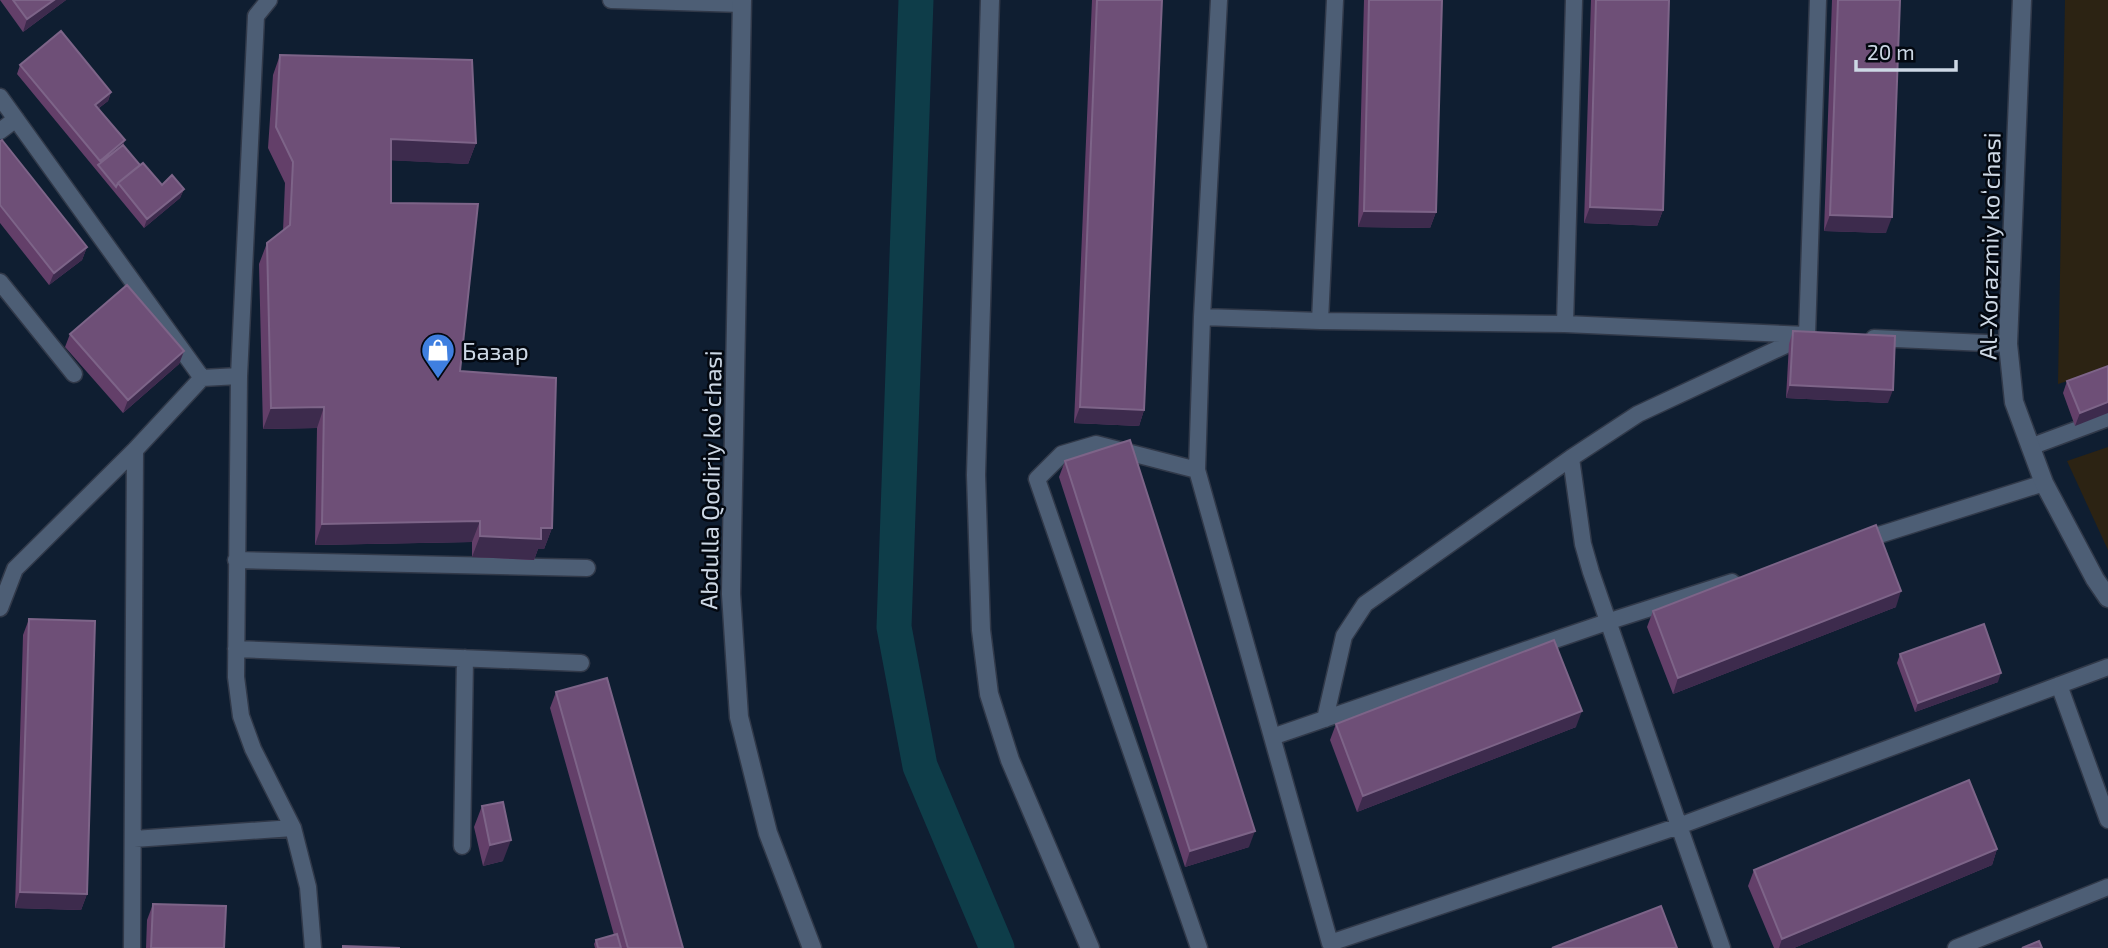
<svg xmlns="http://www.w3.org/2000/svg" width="2108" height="948" font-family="'Exo 2',sans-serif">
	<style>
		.industrial { fill: #2c2313 }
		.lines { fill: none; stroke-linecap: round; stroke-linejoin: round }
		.canal { stroke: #0e3d49; stroke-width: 35 }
		.lane-casing { stroke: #313949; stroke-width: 19 }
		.street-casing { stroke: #313949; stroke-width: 21 }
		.secondary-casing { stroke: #313949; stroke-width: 21 }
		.lane { stroke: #4d5e75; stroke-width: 16 }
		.street { stroke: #4d5e75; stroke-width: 18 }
		.secondary { stroke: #4d5e75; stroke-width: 18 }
		.wall { fill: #633f69 }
		.shaded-wall { fill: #3d2b4d }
		.building { fill: #6e4f77; stroke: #7d6488; stroke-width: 2 }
		.labels { text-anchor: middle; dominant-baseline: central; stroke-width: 5; stroke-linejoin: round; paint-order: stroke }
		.street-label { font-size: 24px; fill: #cdd8e5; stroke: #030810 }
		.poi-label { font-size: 24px; fill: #cdd8e5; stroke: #030810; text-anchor: start }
	</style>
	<rect width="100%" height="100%" fill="#0f1e31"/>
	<!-- industrial -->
	<path class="industrial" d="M2065,0H2108V368L2058,384Z
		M2108,447V550L2067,461Z"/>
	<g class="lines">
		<!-- canal -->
		<path class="canal" d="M916,0L894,627L920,766L997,948"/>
		<!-- lane casing -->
		<g class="lane-casing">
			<path id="lane" d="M611,0L742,4
				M1219,0L1202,317L1197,470L1330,943L1679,826L1722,948
				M1335,0L1320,321L1565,324
				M1574,0L1565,324L1807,335L1818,0
				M0,97L202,378L239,376L236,677L241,716L253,749L293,828L308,887L313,948
				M0,131L16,119
				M0,282L74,374
				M1202,317L1320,321
				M1874,338L2008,344
				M239,376L256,16L269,0
				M2030,447L2108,418
				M1571,458L1583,544L1591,572L1679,826L2108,667
				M1197,470L1096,444L1062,454L1037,479L1199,948
				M1860,541L2044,483
				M236,560L587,568
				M0,608L15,569L135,450L202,378
				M236,649L581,663
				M2059,685L2108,820
				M1325,719L1344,636L1365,604L1571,458L1638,414L1803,337
				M1272,737L1610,621L1732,582
				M134,839L293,828
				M462,846L465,658
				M132,948L135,450
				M1956,948L2108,887"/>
		</g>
		<!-- street casing -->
		<g class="street-casing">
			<path id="street" d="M990,0L976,475L981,630L989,694L1010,760L1090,948
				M2022,0L2008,344L2014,402L2044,483L2095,579L2108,598"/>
		</g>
		<!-- secondary casing -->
		<g class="secondary-casing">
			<path id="secondary" d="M742,0L731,594L739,717L768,833L812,948"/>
		</g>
		<!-- lane -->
		<use href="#lane" class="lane"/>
		<!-- street -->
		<use href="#street" class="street"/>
		<!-- secondary -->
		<use href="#secondary" class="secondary"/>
	</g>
	<!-- wall -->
	<path class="wall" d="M0,0H66L23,32Z
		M1092,0H1162L1144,410L1139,426L1074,423Z
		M1364,0H1442L1436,212L1430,228L1358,227Z
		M1591,0H1669L1663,210L1657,226L1584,223Z
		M1832,0H1900L1886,233L1824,231Z
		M280,55L476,143L468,164L391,160V203L460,371L552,528L544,549H538L534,560L472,557V542L315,545L317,428L263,429L259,264L267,243L283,231L285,183L268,148L273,75Z
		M20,65L111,92L108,101L99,108L123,145L140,165L162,185L184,189L180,198L144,228L17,74Z
		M0,141L87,247L82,260L49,285L0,223Z
		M1793,331L1888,403L1786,398L1789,344Z
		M70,334L184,351L179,364L123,413L65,347Z
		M2108,366L2075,426L2063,393L2067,381Z
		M1065,461L1249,847L1185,867L1059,477Z
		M1896,607L1673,694L1647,627L1653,611Z
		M29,619L87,894L81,910L15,908L23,635Z
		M1900,654L1998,682L1915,712L1897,663Z
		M556,692L683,948H595L594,944L596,940L614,935L550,708Z
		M1336,724L1576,727L1357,812L1330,740Z
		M482,806L503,861L483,866L474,827Z
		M1997,849L1992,865L1794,948H1774L1748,886L1754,870Z
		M153,904L224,948H146L147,920Z"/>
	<!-- shaded-wall -->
	<path class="shaded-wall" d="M54,0H66L23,32L27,19Z
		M111,92L108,101L92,113L95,105Z
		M391,139L476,143L468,164L384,160Z
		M125,140L122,149L98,165L100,161Z
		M184,189L180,198L144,228L147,219Z
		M1590,207L1663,210L1657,226L1584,223Z
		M1364,211L1436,212L1430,228L1358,227Z
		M1830,215L1892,217L1886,233L1824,231Z
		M87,247L82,260L49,285L54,273Z
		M184,351L179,364L123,413L128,400Z
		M1790,385L1893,390L1888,403L1786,398Z
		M2108,402V413L2075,426L2080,413Z
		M324,407L317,428L263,429L271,408Z
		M1080,407L1144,410L1139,426L1074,423Z
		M480,521L472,542L315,545L322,524Z
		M541,528H552L544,549H538L534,560L472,557L480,536Z
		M1901,591L1896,607L1673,694L1678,678Z
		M2001,673L1998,682L1915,712L1918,703Z
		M1582,711L1576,727L1357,812L1363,796Z
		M1255,831L1249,847L1185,867L1190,851Z
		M511,840L503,861L483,866L490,845Z
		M1997,849L1992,865L1794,948H1779L1782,939Z
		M20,892L87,894L81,910L15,908Z"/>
	<!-- building -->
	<path class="building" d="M13,0H54L27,19Z
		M1097,0H1162L1144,410L1080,407Z
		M1369,0H1442L1436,212L1364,211Z
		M1596,0H1669L1663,210L1590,207Z
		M1838,0H1900L1892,217L1830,215Z
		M61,31L111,92L95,105L125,140L100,161L20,65Z
		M280,55L472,60L476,143L391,139V203L478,204L460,371L556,378L552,528H541V539L480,536V521L322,524L324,407L271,408L267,243L290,225L293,162L276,127Z
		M2,140L87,247L54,273L0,205V141Z
		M123,145L140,165L118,183L116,187L98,165Z
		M143,163L162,185L172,175L184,189L147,219L118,183Z
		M127,285L184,351L128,400L70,334Z
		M1793,331L1895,336L1893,390L1790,385Z
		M2108,366V402L2080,413L2067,381Z
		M1130,440L1255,831L1190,851L1065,461Z
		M1876,525L1901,591L1678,678L1653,611Z
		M29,619L95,621L87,894L20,892Z
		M1984,624L2001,673L1918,703L1900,654Z
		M1554,640L1582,711L1363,796L1336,724Z
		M607,678L683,948H628L556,692Z
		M1969,780L1997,849L1782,939L1754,870Z
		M503,802L511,840L490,845L482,806Z
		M153,904L226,906L224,948H151Z
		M1661,906L1677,948H1552Z
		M617,934L621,948H598L596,940Z
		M2039,941L2042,948H2022Z
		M343,946L400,948H343Z"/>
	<!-- icons -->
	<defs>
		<g id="shop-pin" transform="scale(1.75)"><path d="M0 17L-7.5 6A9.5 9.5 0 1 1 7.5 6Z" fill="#3f7fe0" stroke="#030810"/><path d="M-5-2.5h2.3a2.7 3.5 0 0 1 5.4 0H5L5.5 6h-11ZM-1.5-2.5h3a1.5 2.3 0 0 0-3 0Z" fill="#fff"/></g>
	</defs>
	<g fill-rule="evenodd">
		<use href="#shop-pin" x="438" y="350"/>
	</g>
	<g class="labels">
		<!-- street labels -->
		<g class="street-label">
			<text transform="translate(1989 246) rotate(-89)">Al-Xorazmiy koʻchasi</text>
			<text transform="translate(710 480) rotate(-89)">Abdulla Qodiriy koʻchasi</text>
		</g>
		<!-- poi labels -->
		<g class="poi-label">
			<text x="462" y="350">Базар</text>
		</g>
	</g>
	<!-- scale -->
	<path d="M1856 60v10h100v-10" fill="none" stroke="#cdd8e5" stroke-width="3.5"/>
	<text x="1867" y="60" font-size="21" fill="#cdd8e5" stroke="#030810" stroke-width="5" paint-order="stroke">20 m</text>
</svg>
